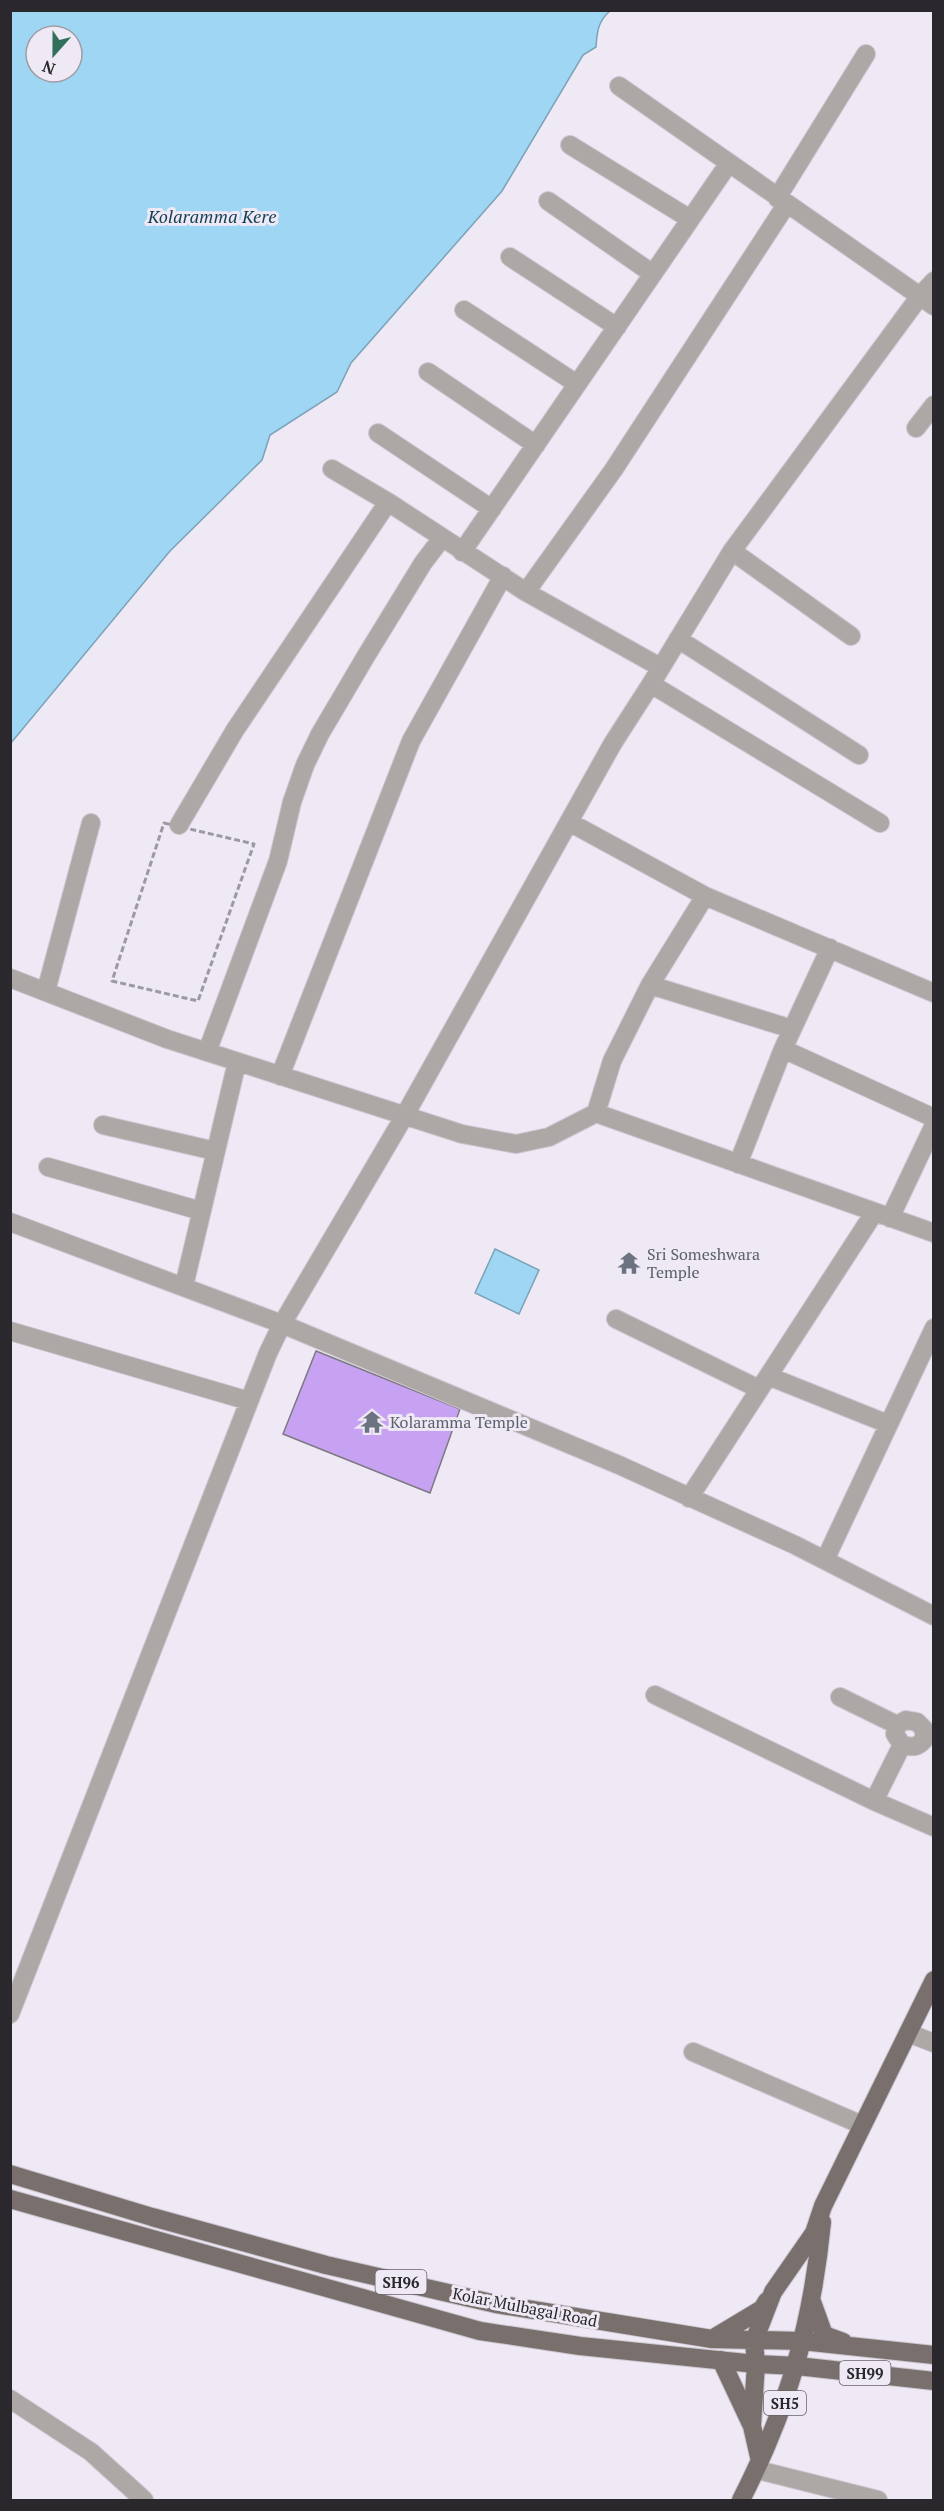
<svg xmlns="http://www.w3.org/2000/svg" width="944" height="2511" font-family="'PT Serif',serif">
	<style>
		.water { fill: #9fd6f4; stroke: #7ca2b8; stroke-width: 1.5; fill-rule: evenodd }
		.building { fill: #c7a2f2; stroke: #7d7983; stroke-width: 1.5 }
		.lines { fill: none; stroke-linecap: round; stroke-linejoin: round }
		.minor-casing { stroke: #cbc6d0; stroke-width: 20 }
		.major-casing { stroke: #cbc6d0; stroke-width: 20 }
		.path { stroke: #9d99a1; stroke-width: 3; stroke-dasharray: 6 3; stroke-linecap: butt }
		.minor { stroke: #ada7a6; stroke-width: 18 }
		.major { stroke: #796f6c; stroke-width: 18 }
		.labels { text-anchor: middle; dominant-baseline: central; stroke-width: 6; stroke-linejoin: round; paint-order: stroke }
		.shield { fill: #eee9f4; stroke: #656268; stroke-width: 1.5 }
		.shield-label { font-size: 15px; font-weight: bold; fill: #2a282c }
		.worship-label { font-size: 16px; fill: #5b616d; stroke: #eee9f4; text-anchor: start }
		.street-label { font-size: 16px; fill: #2a282c; stroke: #eee9f4 }
		.water-label { font-size: 18px; font-style: italic; fill: #133e53; stroke: #eee9f4 }
	</style>
	<rect width="100%" height="100%" fill="#eee9f4"/>
	<!-- water -->
	<path class="water" d="M11,10L610,11C598,21 597,32 596,47L583,55L502,191L351,363L337,392L270,435L262,460L170,551L11,743ZM36,36H72V72H36Z
		M495,1249L539,1270L519,1314L475,1293Z"/>
	<!-- building -->
	<path class="building" d="M316,1351L460,1409L430,1493L283,1434Z"/>
	<g class="lines">
		<!-- minor casing -->
		<g class="minor-casing">
			<path id="minor" d="M619,86L934,306
				M570,145L690,219
				M777,198L866,54
				M548,201L653,274
				M510,257L617,327
				M464,310L577,384
				M428,372L536,445
				M916,428L934,405
				M378,433L492,509
				M332,469L388,502L526,592L660,667
				M732,551L851,636
				M462,552L729,163
				M526,592L614,469L786,205
				M678,639L859,755
				M651,684L880,823
				M569,822L705,896L934,993
				M179,825L235,730L388,502
				M705,896L650,985L612,1061L596,1113L934,1233
				M10,978L167,1039L462,1134L516,1144L549,1137L596,1113
				M650,985L792,1029
				M46,991L91,823
				M783,1049L934,1118
				M207,1052L278,861L292,802L305,765L320,734L366,656L423,563L442,538
				M280,1076L411,741L503,576
				M103,1125L215,1151
				M738,1164L783,1049L830,948
				M48,1167L201,1211
				M890,1218L934,1125
				M10,1222L282,1324L619,1465L795,1545L934,1616
				M184,1286L237,1062
				M616,1319L759,1389
				M10,1331L249,1401
				M768,1376L888,1424
				M689,1498L874,1213
				M825,1560L934,1328
				M655,1695L874,1801L934,1827
				M840,1697L897,1725
				M906,1720L917,1722L924,1729V1740C917,1748 912,1747 902,1745L895,1734L897,1725Z
				M874,1801L902,1745
				M10,2014L268,1353L282,1324L405,1115L613,743L651,684L732,551L920,296L934,281
				M908,2033L934,2043
				M693,2052L862,2125
				M10,2399L91,2452L144,2500
				M758,2470L878,2500"/>
		</g>
		<!-- major casing -->
		<g class="major-casing">
			<path id="major" d="M10,2174L152,2217L326,2265L496,2304L712,2339L802,2341L934,2355
				M10,2199L480,2331L580,2346L756,2364L797,2366L934,2381
				M811,2299L824,2335L843,2342
				M712,2339L762,2309L767,2301
				M721,2360L751,2424
				M760,2461L752,2426L756,2364L754,2341L773,2292L814,2233L823,2206L934,1980
				M741,2500C788,2408 812,2325 822,2222"/>
		</g>
		<!-- path -->
		<path class="path" d="M164,823L254,844L198,1001L112,981Z"/>
		<!-- minor -->
		<use href="#minor" class="minor"/>
		<!-- major -->
		<use href="#major" class="major"/>
	</g>
	<!-- icons -->
	<defs>
		<g id="temple-bare" transform="scale(1.8)"><path d="M0-6L5-2H3V0L6.5 2.5H4V6H1.5V3h-3V6H-4V2.5H-6.5L-3 0V-2H-5Z" fill="#6b7280" stroke="#eee9f4" stroke-width="2.5" paint-order="stroke"/></g>
	</defs>
	<g fill-rule="evenodd">
		<use href="#temple-bare" x="629" y="1263"/>
		<use href="#temple-bare" x="372" y="1422"/>
	</g>
	<g class="labels">
		<!-- shield labels -->
		<g class="shield">
			<rect x="375.5" y="2270" width="51" height="24" rx="4.5"/>
			<rect x="839.5" y="2361" width="51" height="24" rx="4.5"/>
			<rect x="764" y="2391" width="42" height="24" rx="4.5"/>
		</g>
		<g class="shield-label">
			<text x="401" y="2282">SH96</text>
			<text x="865" y="2373">SH99</text>
			<text x="785" y="2403">SH5</text>
		</g>
		<!-- worship labels -->
		<g class="worship-label">
			<text x="647" y="1254">Sri Someshwara<tspan x="647" dy="18">Temple</tspan></text>
			<text x="390" y="1422">Kolaramma Temple</text>
		</g>
		<!-- street labels -->
		<g class="street-label">
			<text transform="translate(525 2307) rotate(11)">Kolar Mulbagal Road</text>
		</g>
		<!-- water labels -->
		<g class="water-label">
			<text x="212" y="216">Kolaramma Kere</text>
		</g>
	</g>
	<!-- border -->
	<rect width="944" height="2511" fill="none" stroke="#2a282c" stroke-width="24"/>
	<!-- north arrow -->
	<g transform="translate(54 54) rotate(201)"><circle r="28" fill="#eee9f4" stroke="#a09ca4" stroke-width="1.5"/>
	<path d="M0-4.5L10 22L0 15L-10 22Z" fill="#33705c"/>
	<text y="-9" font-size="16" font-weight="bold" text-anchor="middle" fill="#2a282c">N</text>
	</g>
</svg>
